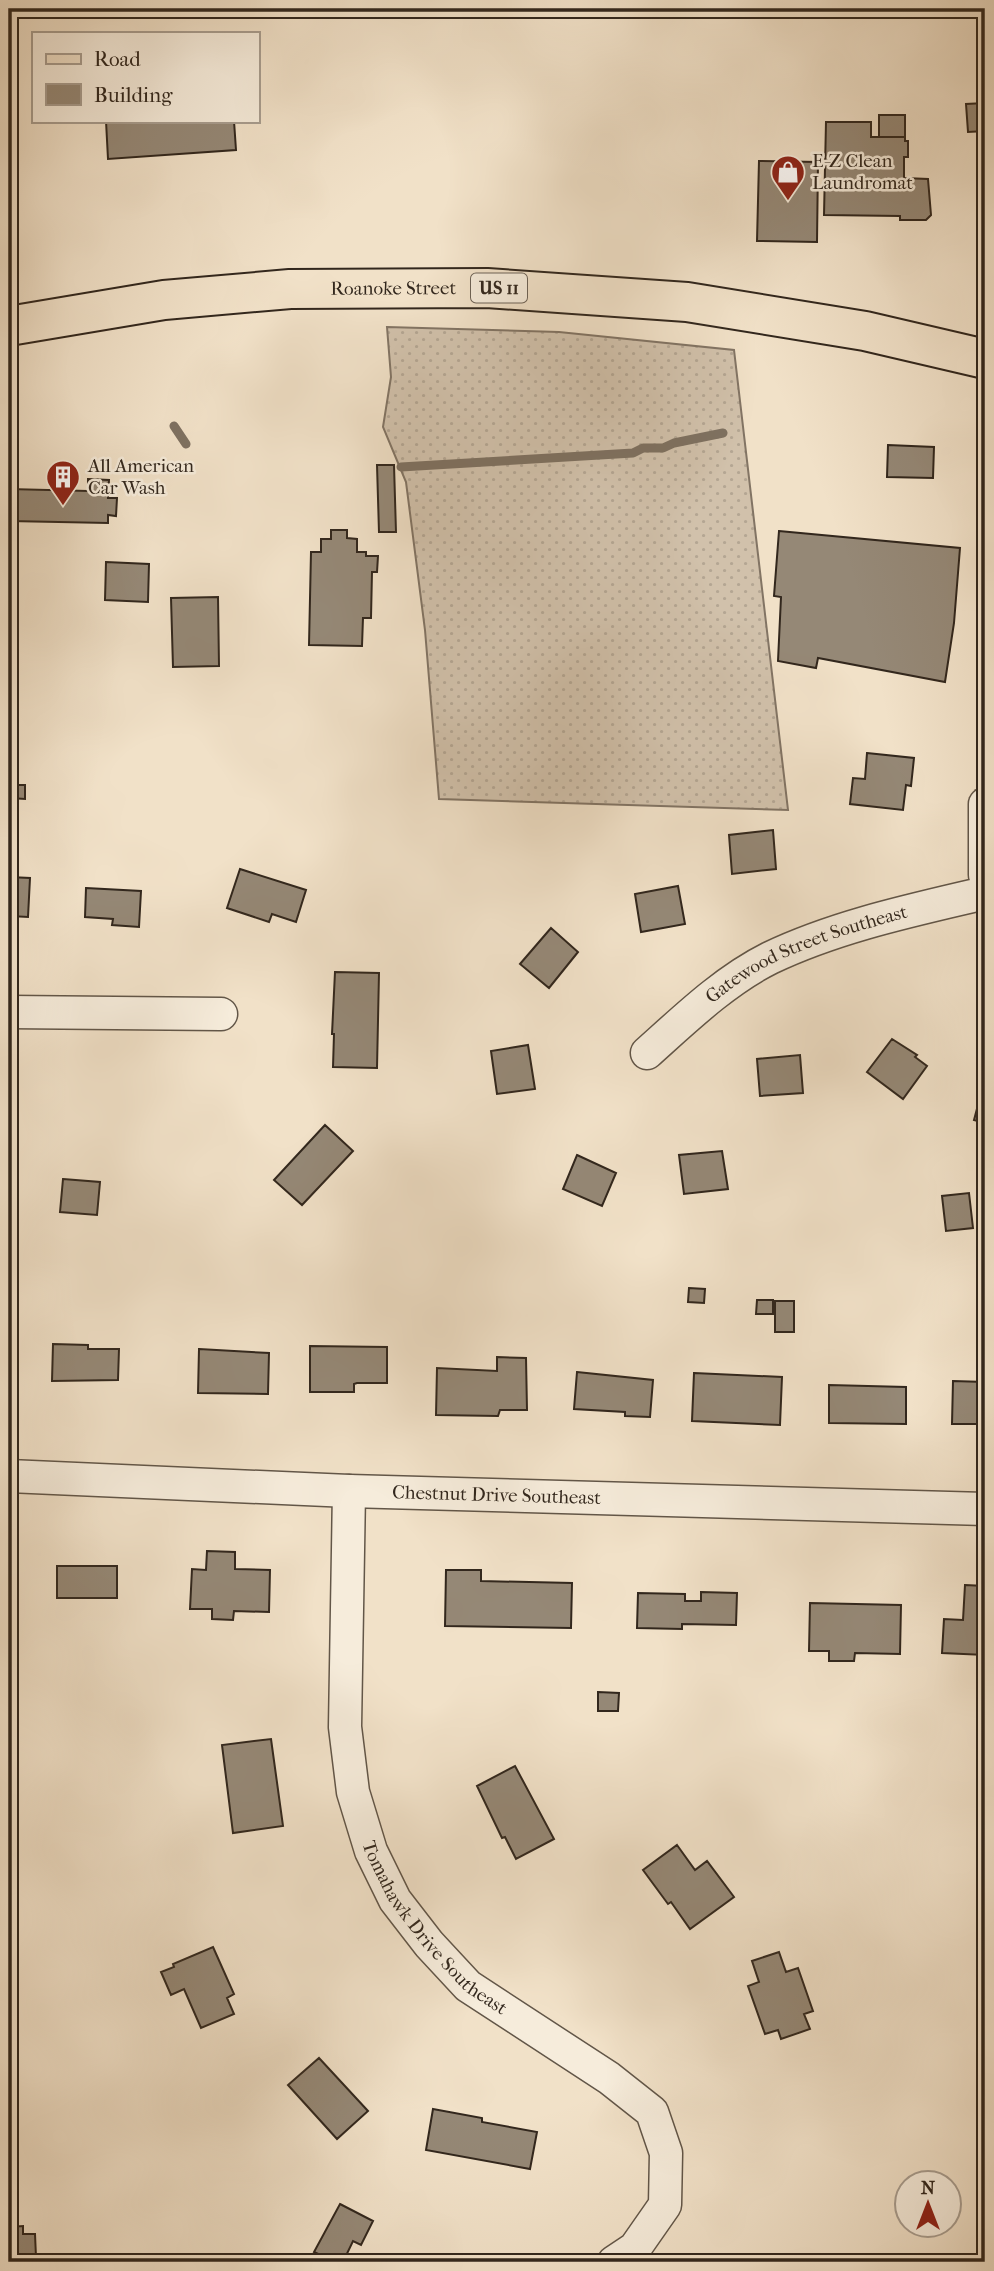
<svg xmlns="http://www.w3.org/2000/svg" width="994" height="2271" font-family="'IM FELL French Canon',serif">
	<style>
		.grass { fill: url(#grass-dots); stroke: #827464; stroke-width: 2 }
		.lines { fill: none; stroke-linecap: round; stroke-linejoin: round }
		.stream { stroke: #7e7161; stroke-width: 9 }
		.building { fill: #958876; stroke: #32271d; stroke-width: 2 }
		.minor-casing { stroke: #625648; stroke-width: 35 }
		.primary-casing { stroke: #32271d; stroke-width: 42 }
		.minor { stroke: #f6ecdb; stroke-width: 32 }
		.primary { stroke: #f1e1c8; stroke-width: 38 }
		.labels { text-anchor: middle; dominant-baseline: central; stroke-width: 5; stroke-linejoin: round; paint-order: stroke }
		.shield { fill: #f6ecdb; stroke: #6d6256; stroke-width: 2 }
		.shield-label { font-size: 18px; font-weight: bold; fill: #32271d }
		.poi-label { font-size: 19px; fill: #32271d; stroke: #f6ecdb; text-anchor: start }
		.street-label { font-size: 19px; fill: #32271d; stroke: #f6ecdb }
	</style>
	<defs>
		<pattern id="grass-dots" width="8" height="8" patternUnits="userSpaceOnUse" patternTransform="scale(1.75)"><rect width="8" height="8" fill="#d1c1ab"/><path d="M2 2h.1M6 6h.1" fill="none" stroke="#b4a693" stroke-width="1.8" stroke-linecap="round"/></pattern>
	</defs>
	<rect width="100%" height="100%" fill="#f1e1c8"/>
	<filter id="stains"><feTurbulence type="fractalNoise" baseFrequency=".00286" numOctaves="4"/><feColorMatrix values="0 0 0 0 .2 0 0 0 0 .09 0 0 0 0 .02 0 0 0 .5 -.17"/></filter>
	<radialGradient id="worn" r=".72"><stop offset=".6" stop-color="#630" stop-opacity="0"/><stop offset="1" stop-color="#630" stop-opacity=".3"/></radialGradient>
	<!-- grass -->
	<path class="grass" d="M387,327L559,332L734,350L788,810L439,799L425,630L406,482L383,427L391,377Z"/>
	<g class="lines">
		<!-- stream -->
		<path class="stream" d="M174,426L186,444
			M401,467L633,453L643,448H663L674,443L723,433"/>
	</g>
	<!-- building -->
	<path class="building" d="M985,103V131L968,132L966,104Z
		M879,115H905V137H879Z
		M106,121H234L236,150L108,159Z
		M826,122H871V137H905V141H908V157H904V178L928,179L931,215L926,220H900V216L824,215Z
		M759,161L818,162L817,242L757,241Z
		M888,445L934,447L933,478L887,477Z
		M377,465H394L396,532H379Z
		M88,479L109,480L108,498H117L116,516L108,515V523L9,521V489L88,491Z
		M331,530H347V538L357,539V552H366V556H378L377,572H372L371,618H363L362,646L309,645L311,552H321V539H331Z
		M779,531L960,548L954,623L945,682L818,658L816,668L778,661L781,597L774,596Z
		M106,562L149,564L148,602L105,600Z
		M218,597L219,666L173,667L171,598Z
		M867,753L914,758L911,786L906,785L903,810L850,804L853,778L865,779Z
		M10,785H25V799L10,798Z
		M773,830L776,869L732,874L729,835Z
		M240,869L306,890L296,922L272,914L269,922L227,908Z
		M9,877L30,878L28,917L10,916L9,921Z
		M678,886L685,924L641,932L635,894Z
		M86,888L141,891L139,927L112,925L113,919L85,917Z
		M551,928L578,952L549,988L520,964Z
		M335,972L379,973L377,1068L333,1067L334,1034H332Z
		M892,1039L917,1055L915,1057L927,1066L903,1099L867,1072Z
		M528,1045L535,1089L497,1094L491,1051Z
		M800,1055L803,1093L760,1096L757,1059Z
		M983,1086L985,1087V1123L974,1120Z
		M325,1125L353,1151L302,1205L274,1180Z
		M722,1151L728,1189L684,1194L679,1155Z
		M577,1155L616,1173L602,1206L563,1189Z
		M63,1179L100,1182L97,1215L60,1212Z
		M969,1193L973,1228L946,1231L942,1196Z
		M689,1288L705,1289L704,1303L688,1302Z
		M757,1300H773V1314H756Z
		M775,1301H794V1332H775Z
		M53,1344L88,1345V1349H119L118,1380L52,1381Z
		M310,1346L387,1347V1383H357L354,1384V1392H310Z
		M199,1349L269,1353L268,1394L198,1393Z
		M497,1357L526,1358L527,1410H500L498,1416L436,1415L437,1368L497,1371Z
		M577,1372L653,1380L650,1417L625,1416V1412L574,1409Z
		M694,1373L782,1377L780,1425L692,1421Z
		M953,1381L985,1382V1431H980V1424H952Z
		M829,1385L906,1387V1424L829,1423Z
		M207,1551L235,1552V1569L270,1570L269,1612L234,1611L233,1620L212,1619V1609H190L192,1569L206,1570Z
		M57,1566H117V1598H57Z
		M446,1570H481V1581L572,1583L571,1628L445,1626Z
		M965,1585L985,1586V1655L942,1653L944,1619L963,1620Z
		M701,1592L737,1593L736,1625L682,1624V1629L637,1628L638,1593L685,1594V1601H701Z
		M810,1603L901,1605L900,1654L855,1653L854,1661H829V1651H809Z
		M598,1692L619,1693L618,1711H598Z
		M271,1739L283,1826L233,1833L222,1745Z
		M515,1766L554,1839L516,1859L505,1837L502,1838L477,1786Z
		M677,1845L695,1870L707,1861L734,1897L690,1929L671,1902L668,1904L643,1870Z
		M213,1947L234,1994L227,1998L234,2014L201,2028L184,1989L171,1995L161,1972L174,1967L173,1964Z
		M779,1952L786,1972L798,1968L813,2011L804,2014L810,2029L781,2039L778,2030L765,2034L748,1986L759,1982L752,1961Z
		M319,2058L368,2111L337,2139L288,2085Z
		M433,2109L482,2118V2122L537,2132L530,2169L426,2150Z
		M340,2204L373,2221L361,2245L353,2241L343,2262H335L314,2252Z
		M23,2226V2234H35L36,2257L26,2258V2262H9V2227Z"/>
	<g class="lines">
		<!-- minor casing -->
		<g class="minor-casing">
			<g id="minor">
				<path d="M985,804V875"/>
				<path d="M9,1012L221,1014"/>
				<path id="s1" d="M647,1053C685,1019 724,981 770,958C837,926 913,910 985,893"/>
				<path id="s2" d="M9,1476L349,1491L985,1509"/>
				<path id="s3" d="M349,1491L345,1727L353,1792L371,1851L395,1900L429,1944L468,1986L609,2078L652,2112L666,2153L665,2205L635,2248L614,2262"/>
			</g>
		</g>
		<!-- primary casing -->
		<g class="primary-casing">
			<g id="primary">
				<path id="s4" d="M9,326L164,300L290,289L487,288L687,302L865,331L985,359"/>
			</g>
		</g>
		<!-- minor -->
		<use href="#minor" class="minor"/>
		<!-- primary -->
		<use href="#primary" class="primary"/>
	</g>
	<!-- icons -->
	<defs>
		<g id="shop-pin" transform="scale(1.75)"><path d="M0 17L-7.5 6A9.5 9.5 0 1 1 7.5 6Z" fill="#8f2418" stroke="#f6ecdb"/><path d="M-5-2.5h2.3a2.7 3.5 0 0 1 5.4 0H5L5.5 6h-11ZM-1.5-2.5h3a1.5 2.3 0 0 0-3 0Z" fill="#fff"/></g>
		<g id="building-pin" transform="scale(1.75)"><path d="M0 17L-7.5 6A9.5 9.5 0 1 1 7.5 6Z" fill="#8f2418" stroke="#f6ecdb"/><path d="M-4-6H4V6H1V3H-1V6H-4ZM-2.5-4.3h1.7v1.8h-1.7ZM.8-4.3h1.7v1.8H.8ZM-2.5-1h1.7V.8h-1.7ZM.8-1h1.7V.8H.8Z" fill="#fff"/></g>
	</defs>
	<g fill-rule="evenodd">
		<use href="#shop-pin" x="788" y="172"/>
		<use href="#building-pin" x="63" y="477"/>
	</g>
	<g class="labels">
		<!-- shield labels -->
		<rect class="shield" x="471" y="273.5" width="56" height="29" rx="5"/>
		<g class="shield-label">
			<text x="499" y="288">US 11</text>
		</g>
		<!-- poi labels -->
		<g class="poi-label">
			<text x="812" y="161">E-Z Clean<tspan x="812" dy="22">Laundromat</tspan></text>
			<text x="88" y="466">All American<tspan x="88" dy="22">Car Wash</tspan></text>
		</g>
		<!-- street labels -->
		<g class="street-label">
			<text stroke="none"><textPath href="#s4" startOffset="387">Roanoke Street</textPath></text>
			<text stroke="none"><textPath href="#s1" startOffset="191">Gatewood Street Southeast</textPath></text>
			<text stroke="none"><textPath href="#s2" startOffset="488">Chestnut Drive Southeast</textPath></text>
			<text stroke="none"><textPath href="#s3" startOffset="464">Tomahawk Drive Southeast</textPath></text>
		</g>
	</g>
	<!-- margin -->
	<rect width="994" height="2271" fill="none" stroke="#f1e1c8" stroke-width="35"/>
	<rect x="10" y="10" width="973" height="2250" fill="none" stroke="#32271d" stroke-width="3.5"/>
	<rect x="18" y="18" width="959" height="2236" fill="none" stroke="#32271d" stroke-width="2"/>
	<!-- legend -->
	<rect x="32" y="32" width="228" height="91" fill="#f6ecdb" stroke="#a89d8f" stroke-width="2"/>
	<rect x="46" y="54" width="35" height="10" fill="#f1e1c8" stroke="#a89d8f" stroke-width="2"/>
	<text x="94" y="66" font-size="21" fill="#32271d">Road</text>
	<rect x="46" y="84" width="35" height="21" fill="#958876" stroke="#a89d8f" stroke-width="2"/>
	<text x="94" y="102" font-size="21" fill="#32271d">Building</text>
	<!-- north arrow -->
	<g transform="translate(928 2204)"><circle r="33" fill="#f6ecdb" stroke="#a89d8f" stroke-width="2"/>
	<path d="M0-5L12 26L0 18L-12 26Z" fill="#8f2418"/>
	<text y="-10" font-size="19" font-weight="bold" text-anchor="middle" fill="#32271d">N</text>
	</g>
	<rect width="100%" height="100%" filter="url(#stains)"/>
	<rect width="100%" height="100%" fill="url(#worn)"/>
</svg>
